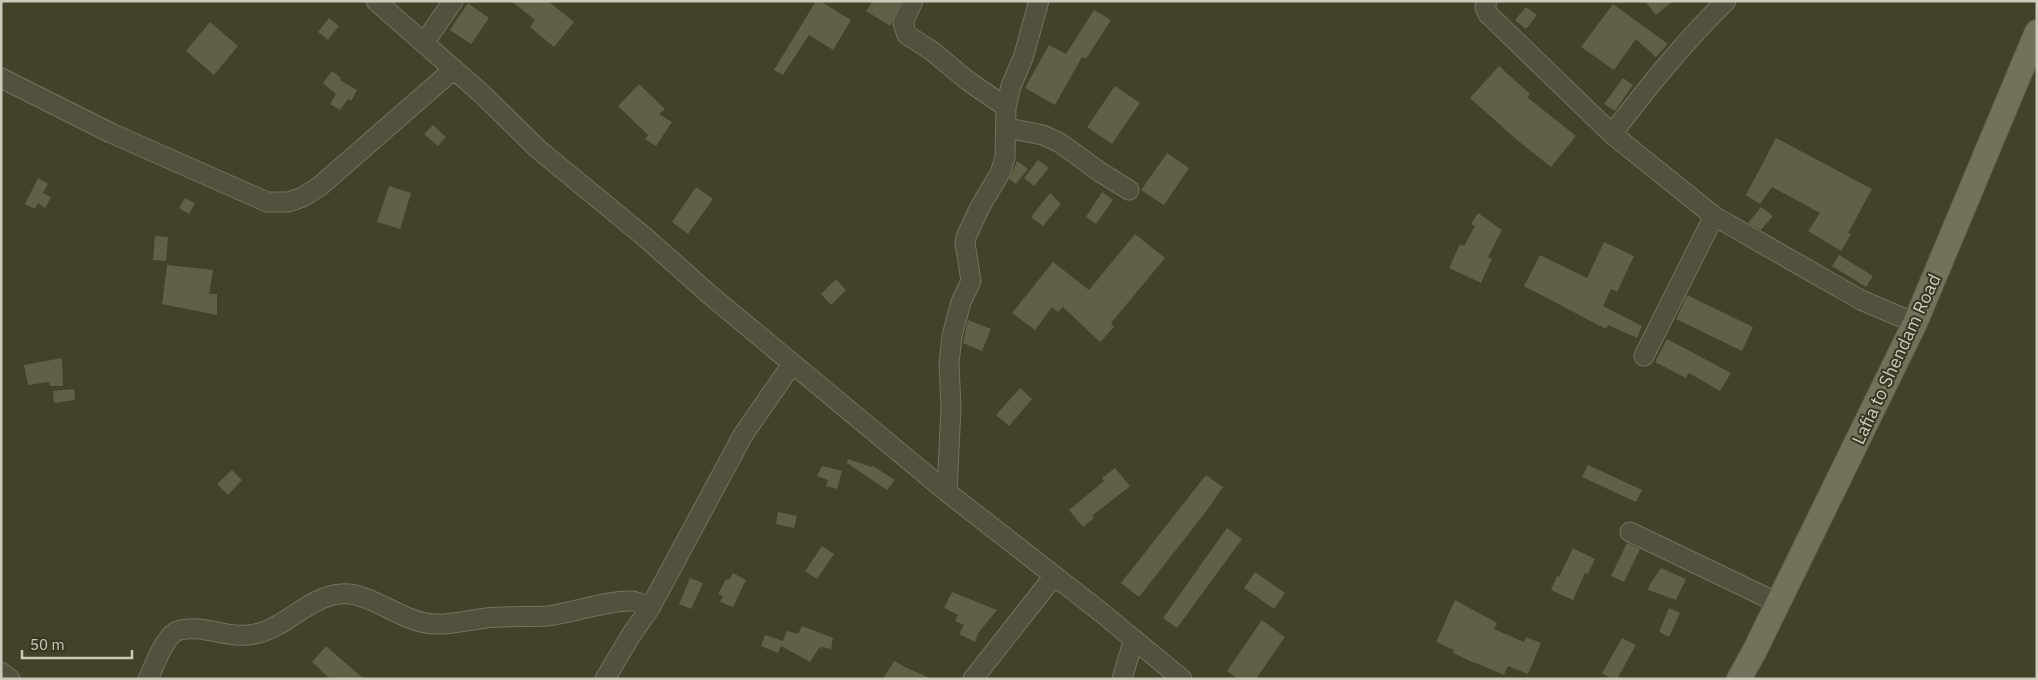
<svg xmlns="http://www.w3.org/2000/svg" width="2038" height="680" font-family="'IBM Plex Sans',sans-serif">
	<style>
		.building { fill: #615f46 }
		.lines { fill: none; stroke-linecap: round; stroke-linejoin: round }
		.minor-casing { stroke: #73715f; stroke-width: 21 }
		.major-casing { stroke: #5f5d4a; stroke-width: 26 }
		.minor { stroke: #52513d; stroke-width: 19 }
		.major { stroke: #72715c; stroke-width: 24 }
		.labels { text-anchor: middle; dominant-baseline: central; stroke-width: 4; stroke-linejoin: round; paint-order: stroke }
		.street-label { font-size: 18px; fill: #cccbbb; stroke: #383722 }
	</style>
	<rect width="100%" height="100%" fill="#424129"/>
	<!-- building -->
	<path class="building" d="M511,1H548L574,22L554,47L530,27L535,20Z
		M816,1H820L851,20L833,50L809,35L783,75L774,70Z
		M873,1H901L890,26L866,11Z
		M1645,1H1673L1656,15Z
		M468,3L489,18L471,44L450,30Z
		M1613,4L1668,44L1656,57L1636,39L1614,70L1581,47Z
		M1526,7L1537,15L1526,29L1515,20Z
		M1094,10L1111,20L1086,59L1082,57L1055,105L1025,88L1049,45L1066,54Z
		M329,18L339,26L328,40L318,32Z
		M210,22L238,46L214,75L186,51Z
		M1499,66L1530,94L1527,97L1576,136L1551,167L1517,140L1470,98Z
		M332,71L341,78L340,80L357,90L351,101L348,99L340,110L330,104L336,94L323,83Z
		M1623,78L1633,85L1615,111L1604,104Z
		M639,84L665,109L659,114L672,122L656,146L645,139L648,135L618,106Z
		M1115,86L1140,103L1112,144L1087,127Z
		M433,125L446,137L438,146L424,134Z
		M1776,138L1872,189L1848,233L1851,234L1841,251L1808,231L1820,213L1772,187L1760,204L1746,195Z
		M1167,153L1189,168L1164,205L1141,190Z
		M1038,160L1049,168L1034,186L1024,178Z
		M1017,161L1028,169L1016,184L1009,179Z
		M38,178L48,184L43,193L51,197L45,208L38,203L35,209L25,204Z
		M389,186L411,193L400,229L377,222Z
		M696,187L713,199L688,234L672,222Z
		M1102,192L1113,200L1096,224L1086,217Z
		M1050,193L1061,204L1043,226L1031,217Z
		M185,198L195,203L189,214L179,208Z
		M1761,207L1773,216L1761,230L1748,223Z
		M1478,213L1502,230L1488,257L1492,259L1481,283L1449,268L1460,244L1464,246L1475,226L1471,224Z
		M1135,234L1165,258L1111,323L1114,327L1100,342L1063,307L1058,312L1052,307L1035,330L1012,313L1053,262L1089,290Z
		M155,236L168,237L166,261L153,260Z
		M1604,242L1634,256L1617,292L1611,289L1603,306L1642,326L1637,338L1608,325L1606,329L1524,286L1540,255L1587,278Z
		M1839,255L1873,276L1866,287L1832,266Z
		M167,265L213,270L209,294H217V315L162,304Z
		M836,279L846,290L831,305L821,294Z
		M1687,295L1753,327L1742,351L1676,319Z
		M968,320L991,329L982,351L963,343Z
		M1667,339L1731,373L1720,391L1689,373L1686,378L1655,362Z
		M62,358L63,386H50L49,382L28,385L24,365Z
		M1020,388L1032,399L1009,426L996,415Z
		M74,389L75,400L54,403L53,391Z
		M848,459L872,467L873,466L895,480L887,490L847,463Z
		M1588,465L1642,490L1636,502L1582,477Z
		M822,466L842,471L837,489L826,486L828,480L817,476Z
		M1115,468L1130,486L1092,516L1094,518L1083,527L1069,510L1104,481L1102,478Z
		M232,470L242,480L228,495L217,484Z
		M1206,475L1223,487L1208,509L1139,597L1121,583Z
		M778,512L797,516L794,528L776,524Z
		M1227,528L1242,539L1177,628L1163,618Z
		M1627,543L1640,549L1624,582L1611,576Z
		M822,546L834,554L817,579L805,571Z
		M1573,548L1595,559L1588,574L1585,573L1573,600L1551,590L1557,576L1559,577Z
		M1661,568L1686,579L1676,600L1648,590L1650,584Z
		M1255,572L1285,593L1274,609L1244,588Z
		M733,573L746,580L733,607L720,602L723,596L718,594L726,579L729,580Z
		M690,578L703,583L691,609L679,604Z
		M952,592L997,610L979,632L975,642L959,634L964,625L955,621L958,615L944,608Z
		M1455,600L1497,623L1494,629L1524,642L1526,637L1541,643L1528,674L1508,666L1504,675L1474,662V663L1453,653L1454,650L1436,642Z
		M1669,608L1680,613L1669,637L1659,632Z
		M1262,620L1285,637L1256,679H1238L1227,671Z
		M802,626L833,638L831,649L822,647L821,649L819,648L810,662L781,646L787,631L798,634Z
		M765,635L783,641L778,653L761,646Z
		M1622,638L1636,645L1617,679H1612L1602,673Z
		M326,646L364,679H330L312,662Z
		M894,661L907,668L932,679H883Z"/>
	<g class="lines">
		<!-- minor casing -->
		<g class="minor-casing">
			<path id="minor" d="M376,1L482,94L538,149L646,238L710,295L947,492L1102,613L1182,679
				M913,1L903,23L907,35L932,51L968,81L1006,107
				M1487,1L1485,7L1488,14L1612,134
				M1726,1C1684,42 1648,87 1612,134L1714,216L1861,300L1915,323
				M424,43L453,1
				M1,78L111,133L267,202H288L303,197L320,186L454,69
				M1007,128L1043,135L1060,143L1100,172L1129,190
				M1644,356L1714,216
				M947,492L951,407L949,364L952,336L961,302L971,281L965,243L966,237L980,207L1000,173L1005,158L1006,107L1011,86L1023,58L1039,1
				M1630,532L1778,603
				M1,672L10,679
				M148,679C155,665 165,633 180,630C205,624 229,640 255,634C286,628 309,596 341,594C369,591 403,623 434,624C451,625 469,620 486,618C507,616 527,617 547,616C573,613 608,600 633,601C639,602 645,606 650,608
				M605,679L631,635L650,608L743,435L792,364
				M973,679L1054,576
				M1122,679L1134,639"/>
		</g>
		<!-- major casing -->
		<g class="major-casing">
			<path id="major" d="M1739,679L1754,652L1915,323L2037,32"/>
		</g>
		<!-- minor -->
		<use href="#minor" class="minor"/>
		<!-- major -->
		<use href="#major" class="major"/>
	</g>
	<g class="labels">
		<!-- street labels -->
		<g class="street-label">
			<text transform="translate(1896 359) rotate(-65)">Lafia to Shendam Road</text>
		</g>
	</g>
	<!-- border -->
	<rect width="2038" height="680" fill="none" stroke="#cccbbb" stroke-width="5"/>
	<!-- scale -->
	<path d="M22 650v8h110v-8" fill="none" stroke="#cccbbb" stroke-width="2.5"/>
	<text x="30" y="650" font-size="15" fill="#cccbbb" stroke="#383722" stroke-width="4" paint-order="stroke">50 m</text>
</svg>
